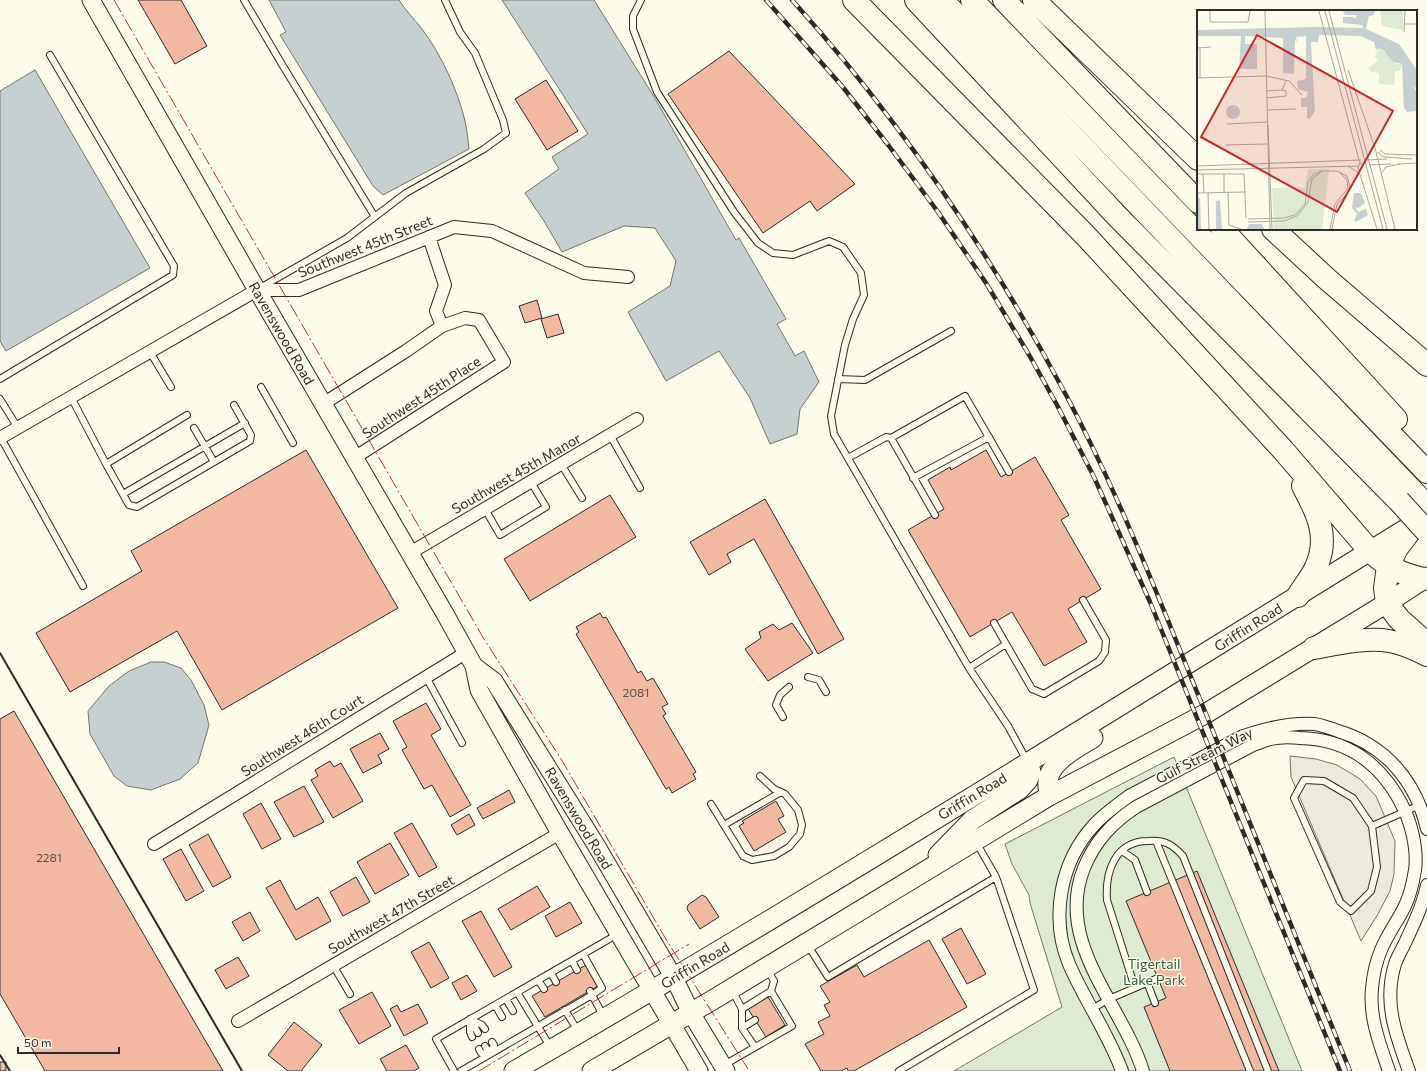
<svg xmlns="http://www.w3.org/2000/svg" width="1427" height="1071" font-family="Commissioner,sans-serif">
	<style>
		.green { fill: #deebd1; stroke: #74746e }
		.parking { fill: #eceadb; stroke: #74746e }
		.water { fill: #c7d0d0; stroke: #74746e }
		.building { fill: #f2b8a0; stroke: #2b2b2b }
		.lines { fill: none; stroke-linecap: round; stroke-linejoin: round }
		.lane-casing { stroke: #2b2b2b; stroke-width: 8 }
		.street-casing { stroke: #2b2b2b; stroke-width: 14 }
		.secondary-casing { stroke: #2b2b2b; stroke-width: 19 }
		.primary-casing { stroke: #2b2b2b; stroke-width: 21 }
		.highway-casing { stroke: #2b2b2b; stroke-width: 24 }
		.lane { stroke: #fdfbea; stroke-width: 6 }
		.street { stroke: #fdfbea; stroke-width: 12 }
		.secondary { stroke: #fdfbea; stroke-width: 17 }
		.primary { stroke: #fdfbea; stroke-width: 19 }
		.highway { stroke: #fdfbea; stroke-width: 22 }
		.rail-casing { stroke: #2b2b2b; stroke-width: 4.5 }
		.rail { stroke: #fdfbea; stroke-width: 3; stroke-dasharray: 9; stroke-linecap: butt }
		.highway-bridge-casing { stroke: #2b2b2b; stroke-width: 24; stroke-linecap: butt }
		.highway-bridge { stroke: #fdfbea; stroke-width: 22 }
		.wall { stroke: #2b2b2b; stroke-width: 2 }
		.power { stroke: #c62828; stroke-width: 1; stroke-dasharray: 14 3 2 3; stroke-linecap: butt }
		.labels { text-anchor: middle; dominant-baseline: central; stroke-width: 3; stroke-linejoin: round; paint-order: stroke }
		.number-label { font-size: 12px; fill: #5d4e48 }
		.street-label { font-size: 14px; fill: #2b2b2b; stroke: #fdfbea }
		.park-label { font-size: 14px; fill: #34623c; stroke: #fdfbea }
		.inset-road { fill: none; stroke: #a9a89e; stroke-width: 1 }
		.view { fill: #c62828; fill-opacity: 0.15; stroke: #c62828; stroke-width: 2 }
		.inset-edge { fill: none; stroke: #2b2b2b; stroke-width: 2 }
	</style>
	<rect width="100%" height="100%" fill="#fdfbea"/>
	<!-- green -->
	<path class="green" d="M1174,757L1302,1071H954L1062,1007L1030,903L1029,895L1012,864L1005,844Z"/>
	<!-- parking -->
	<path class="parking" d="M1290,756L1316,759L1337,765L1360,779L1376,796L1395,841L1394,874L1390,891L1378,914L1361,941L1291,777Z"/>
	<!-- water -->
	<path class="water" d="M269,0H399C406,11 414,19 422,29C441,54 458,91 465,121C467,130 468,140 469,149L383,195L373,186L280,35L286,32Z
		M502,0H594L656,100L736,240L739,238L786,319L777,324L795,356L804,351L819,382L800,409L797,434L770,444L750,398L719,351L666,381L628,312L670,286L676,261L655,228L624,226L562,252L544,221L525,193L559,169L552,157L588,134Z
		M35,70L150,268L6,351L0,341V91Z
		M151,662H164L181,668L191,680L204,705L209,725L198,763L180,779L151,790L127,786L114,776L90,734L88,711L109,686L129,671Z"/>
	<!-- building -->
	<path class="building" d="M138,0H181L207,46L175,64Z
		M729,51L855,184L817,211L810,201L763,233L668,94Z
		M546,80L578,131L547,150L515,99Z
		M537,300L542,318L525,323L519,306Z
		M558,314L564,333L547,338L541,319Z
		M306,450L398,608L222,710L177,631L70,692L36,633L142,571L131,551Z
		M986,450L1001,477L1035,457L1069,515L1061,520L1101,589L1068,609L1087,642L1044,666L1012,612L970,637L908,530L944,509L928,480L950,467L951,470Z
		M610,495L636,537L530,601L504,559Z
		M765,499L844,639L818,654L754,539L727,554L731,562L709,575L690,542Z
		M600,613L603,618L606,617L638,673L641,671L647,681L653,678L668,704L662,707L666,714L663,716L696,772L693,774L696,779L672,793L669,787L666,789L576,634L579,632L576,627Z
		M792,623L813,653L768,681L745,649L761,638L759,632L773,624L779,630Z
		M426,703L441,729L431,735L471,805L450,817L432,785L424,789L402,750L407,747L393,721Z
		M14,711L223,1071H45L0,994V719Z
		M380,733L389,749L378,755L382,763L363,773L350,749Z
		M330,761L334,767L341,763L363,801L333,818L311,780L318,776L315,770Z
		M304,786L324,822L294,837L274,802Z
		M509,790L515,802L483,819L477,808Z
		M776,801L784,816L778,819L786,832L754,851L739,826L744,823L742,821Z
		M261,803L281,839L262,849L243,814Z
		M469,814L475,825L457,835L451,825Z
		M412,823L437,867L419,877L394,833Z
		M208,834L231,877L213,887L189,845Z
		M390,843L409,875L375,894L357,862Z
		M181,849L204,891L186,901L163,859Z
		M1197,871L1279,1071H1170L1144,1007L1166,998L1126,901Z
		M356,877L370,902L343,916L330,892Z
		M280,880L296,910L318,897L331,921L296,940L266,888Z
		M537,886L550,907L511,930L498,909Z
		M702,895L706,897L719,917L700,929L687,909L688,905Z
		M570,902L582,923L556,937L545,916Z
		M481,911L512,967L494,977L462,921Z
		M250,912L260,931L243,941L232,922Z
		M961,928L986,974L967,984L942,939Z
		M929,940L967,1007L854,1071H848L847,1068L841,1071H821L805,1044L824,1034L818,1022L830,1016L824,1005L830,1002L820,986L857,965L864,977Z
		M429,942L449,978L431,988L411,952Z
		M238,957L249,976L226,989L215,970Z
		M586,965L598,986L545,1017L532,996Z
		M467,975L477,991L461,1000L452,983Z
		M372,992L391,1026L359,1044L339,1010Z
		M768,997L785,1025L766,1037L748,1009Z
		M418,1004L428,1023L404,1036L390,1009L397,1005L401,1012Z
		M294,1022L322,1045L301,1071H288L268,1055Z
		M406,1045L419,1068L414,1071H387L380,1059Z
		M0,1062H6V1071H0Z"/>
	<g class="lines">
		<!-- lane casing -->
		<g class="lane-casing">
			<path id="lane" d="M244,0L283,66L375,217
				M641,0L633,16V29L657,92L734,212L758,243L773,253L793,255L829,241L843,247L861,273L864,295L853,319L845,345L831,416L834,434L969,668L1008,726L1027,761
				M260,288L347,238L406,193L484,149L506,133L503,120L475,53L460,32L445,0
				M150,352L171,387
				M0,379L173,275L174,266L50,55
				M838,379L865,380L951,331
				M261,387L293,443
				M71,397L106,464L187,415
				M0,399L18,428
				M194,428L214,462
				M610,435L640,488
				M1,438L83,586
				M848,458L886,437L891,438
				M106,464L129,505L137,507L250,441L251,435L234,405
				M561,464L582,498
				M913,478L989,437
				M123,494L245,423
				M485,509L500,535L546,507L531,482
				M935,515L891,438L965,396L1009,472
				M994,623L1006,644
				M969,668L1006,644L1032,689L1044,694L1099,661L1105,652L1106,640L1083,600
				M426,677L462,743
				M808,677L819,680L826,692
				M783,717L776,705L780,695L789,687
				M711,804L743,856L752,860L774,856L789,847L800,834L802,825L798,810L785,794L774,789L760,776
				M724,825L781,792
				M1372,826L1377,867L1371,891L1351,911L1340,902L1294,798L1304,780L1324,781L1353,798L1372,826L1420,805
				M1156,841L1250,1071
				M1122,851L1135,860L1147,892
				M807,944L828,977L996,877
				M583,954L602,988L592,995L604,1017
				M572,961L577,970
				M333,965L350,994
				M767,969L774,981L771,991
				M551,973L556,982
				M538,980L544,989
				M1147,982L1155,1003
				M1135,988L1107,900C1105,872 1115,841 1148,841C1165,840 1172,844 1183,856L1268,1071
				M517,992L551,1048
				M506,999L513,1011
				M495,1005L502,1017
				M742,1009V1028L755,1047
				M1092,1009L1109,999L1158,978
				M565,1010L578,1031
				M470,1019L482,1025L485,1029
				M470,1019V1032L472,1037
				M470,1019L478,1033
				M742,1028L755,1020
				M485,1046L490,1054
				M479,1049L481,1053L490,1054
				M490,1054L494,1045L492,1042
				M724,1065L792,1026L771,991L742,1009L732,990
				M454,1071L436,1039L618,934
				M461,1071L592,995L590,991
				M899,1071L1034,990L996,877L976,842"/>
		</g>
		<!-- street casing -->
		<g class="street-casing">
			<path id="street" d="M323,404L406,351L442,326
				M0,438L257,290H299L454,227L492,231L584,273L628,277
				M354,458L504,362L479,320L465,318L442,326L436,311L445,285L429,237
				M410,553L637,419
				M154,844L467,652
				M238,1021L560,833
				M1122,1071C1108,1033 1085,1001 1069,964C1050,918 1060,862 1094,825C1104,814 1117,805 1129,796L1243,736C1266,728 1290,723 1314,724C1322,725 1330,728 1338,731C1385,745 1416,781 1427,829
				M1143,1071C1122,1004 1054,943 1084,868C1095,841 1112,823 1136,807L1253,745C1258,743 1264,741 1270,739C1280,737 1290,737 1300,738C1346,739 1380,763 1401,803C1411,821 1418,850 1415,870C1413,883 1410,896 1404,908C1397,922 1387,935 1381,950C1376,962 1373,976 1372,989C1369,1017 1380,1045 1389,1071
				M1409,1071C1396,1035 1383,1003 1395,964C1397,958 1401,951 1404,945C1413,926 1423,905 1427,885"/>
		</g>
		<!-- secondary casing -->
		<g class="secondary-casing">
			<path id="secondary" d="M91,0L257,290L444,612L474,666L479,690L560,833L699,1071
				M474,666L494,681L596,845L674,978L691,1013L726,1071"/>
		</g>
		<!-- primary casing -->
		<g class="primary-casing">
			<path id="primary" d="M1049,796C1049,791 1047,785 1048,780C1051,761 1078,747 1093,738
				M938,855L972,820L1020,789L1028,780L1031,772L1028,762
				M514,1071C817,896 1114,709 1412,525
				M592,1071L711,1001L1049,796L1205,714L1387,603L1427,577"/>
		</g>
		<!-- highway casing -->
		<g class="highway-casing">
			<path id="highway" d="M854,0L1085,235L1283,450L1370,551C1389,568 1399,573 1423,579
				M916,0L1116,215L1399,501
				M942,0L1427,506
				M972,0L1427,472
				M1004,0L1198,202
				M1034,0L1198,159
				M1222,229L1396,419
				M1273,229L1327,279L1427,365
				M1416,523L1397,548L1388,566L1385,588L1387,603L1399,619L1427,644
				M1298,596C1303,587 1312,577 1316,567C1330,537 1317,512 1303,486
				M1314,648C1336,644 1367,637 1389,641C1402,643 1415,649 1427,655"/>
		</g>
		<!-- lane -->
		<use href="#lane" class="lane"/>
		<!-- street -->
		<use href="#street" class="street"/>
		<!-- secondary -->
		<use href="#secondary" class="secondary"/>
		<!-- primary -->
		<use href="#primary" class="primary"/>
		<!-- highway -->
		<use href="#highway" class="highway"/>
		<!-- rail casing -->
		<g class="rail-casing">
			<path id="rail" d="M766,0L842,86L889,146L938,212L986,283L1028,353L1057,405L1094,477L1150,602L1340,1071
				M792,0C899,119 991,254 1066,395C1121,498 1162,607 1206,714C1254,833 1302,952 1350,1071"/>
		</g>
		<!-- rail -->
		<use href="#rail" class="rail"/>
		<!-- highway-bridge casing -->
		<g class="highway-bridge-casing">
			<path id="highway-bridge" d="M1399,501L1427,532"/>
		</g>
		<!-- highway-bridge -->
		<use href="#highway-bridge" class="highway-bridge"/>
		<!-- wall -->
		<path class="wall" d="M0,653L242,1071
			M0,1055L10,1071"/>
		<!-- power -->
		<path class="power" d="M114,0L484,639L561,759L667,941L748,1069
			M479,1071L689,944"/>
	</g>
	<g class="labels">
		<!-- number labels -->
		<g class="number-label">
			<text x="636" y="692">2081</text>
			<text x="49" y="857">2281</text>
		</g>
		<!-- street labels -->
		<g class="street-label">
			<text transform="translate(365 246) rotate(-22)">Southwest 45th Street</text>
			<text transform="translate(282 333) rotate(60)">Ravenswood Road</text>
			<text transform="translate(421 397) rotate(-33)">Southwest 45th Place</text>
			<text transform="translate(516 473) rotate(-30)">Southwest 45th Manor</text>
			<text transform="translate(1248 627) rotate(-32)">Griffin Road</text>
			<text transform="translate(302 735) rotate(-32)">Southwest 46th Court</text>
			<text transform="translate(1204 755) rotate(-27)">Gulf Stream Way</text>
			<text transform="translate(972 796) rotate(-31)">Griffin Road</text>
			<text transform="translate(579 818) rotate(59)">Ravenswood Road</text>
			<text transform="translate(391 914) rotate(-30)">Southwest 47th Street</text>
			<text transform="translate(695 965) rotate(-31)">Griffin Road</text>
		</g>
		<!-- park labels -->
		<g class="park-label">
			<text x="1154" y="963">Tigertail<tspan x="1154" dy="16">Lake Park</tspan></text>
		</g>
	</g>
	<!-- overview -->
	<g transform="translate(1197 10)">
		<rect width="220" height="220" fill="#fdfbea"/>
		<path d="M183,1H206V20L185,16ZM182,37L199,54H205L203,61H198L197,75L182,74V63L174,62L171,58L181,51L178,47ZM111,159H132L125,219H77L75,178L108,177Z" fill="#deebd1"/>
		<path d="M146,1H178L177,5L172,6L169,19L202,34L220,60V78L217,77L220,83V101L210,102L207,98L205,54L196,52L186,40L182,38L179,40L177,32L164,26L122,25L121,32H114L118,101L113,109L110,108V97H104V88H109L111,82L101,79L100,71L109,69V26L99,27L100,32L98,30L97,64L86,63V28L48,26V34H60V59H42L44,26H0V20L118,17L166,18L165,15L146,13V7H156L159,9V5H148ZM29 102a7 7 0 1 1 14 0a7 7 0 1 1-14 0ZM157,183H164L168,193L161,198L158,197L161,202L169,199L171,205L159,212L157,210L160,204L155,198ZM0,187L3,188L4,219H0ZM23,190L25,219H19V191ZM52,214H65L67,219H50Z" fill="#c7d0d0"/>
		<path class="inset-road" d="M13,1V12H51L53,1M68,1L73,219M122,1L162,150L165,155M128,1L186,219M132,1L190,219M207,14H220M207,22L208,1M0,38L14,37M3,38V68M151,60L178,138L198,219M0,68L69,66L92,71L105,85M70,81L85,80M70,88L89,86V81L85,80L89,71M70,100L99,99M0,106V148M30,114L70,112M71,115L75,219M29,135L70,134M183,140L188,144L220,145M180,142L187,147L215,149M170,150L190,149M163,152L161,158L180,219M202,154L220,153M172,155L194,154M0,156L164,150M151,156L162,163M0,160L162,156M0,164H47L49,208M6,164L7,183M27,164V183M184,164L189,157L203,154M31,182L32,215L44,219M0,183L49,182M11,183L12,219M51,209L87,208L98,205L108,194L111,172L116,165L124,161H140L150,166L153,177L149,185L140,194L135,219M51,212L87,211L100,206L111,192L115,169L124,162M133,219L138,194L151,178L150,170L143,163"/>
		<path class="view" d="M60,25L196,101L140,202L4,127Z"/>
		<rect width="220" height="220" class="inset-edge"/>
	</g>
	<!-- scale -->
	<path d="M18 1047v6h101v-6" fill="none" stroke="#2b2b2b" stroke-width="2"/>
	<text x="24" y="1047" font-size="12" fill="#2b2b2b" stroke="#fdfbea" stroke-width="3" paint-order="stroke">50 m</text>
</svg>
